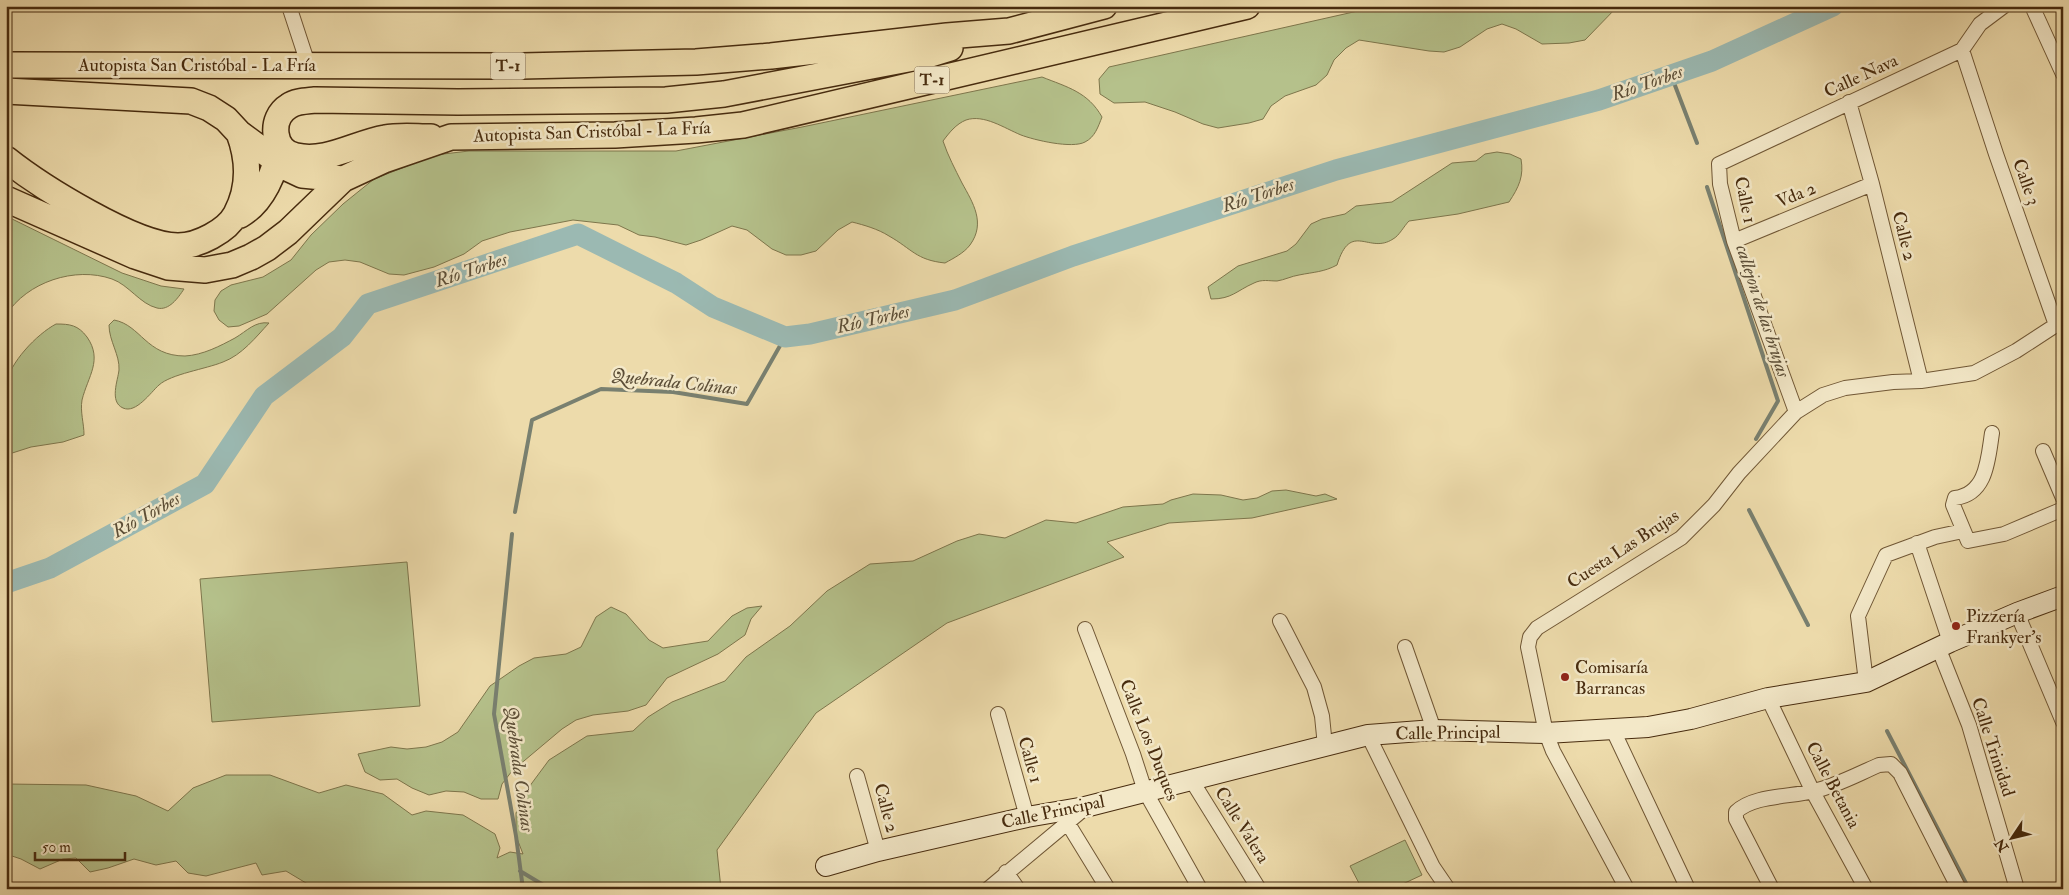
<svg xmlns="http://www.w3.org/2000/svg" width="2069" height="895" font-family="'IM FELL Double Pica',serif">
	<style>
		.green { fill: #b5c18b; stroke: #7e764c }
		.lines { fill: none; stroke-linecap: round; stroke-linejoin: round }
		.stream { stroke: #798070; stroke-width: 4 }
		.river { stroke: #9bb9b2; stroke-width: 21 }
		.street-casing { stroke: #705735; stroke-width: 16 }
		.secondary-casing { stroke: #472b0e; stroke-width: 22 }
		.highway-casing { stroke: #472b0e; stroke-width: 28 }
		.street { stroke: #f3e8c8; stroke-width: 14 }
		.secondary { stroke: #f3e8c8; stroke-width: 20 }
		.highway { stroke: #eddbab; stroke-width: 25 }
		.poi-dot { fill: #8f2418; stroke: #f3e8c8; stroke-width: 2 }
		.labels { text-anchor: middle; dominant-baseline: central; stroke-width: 5; stroke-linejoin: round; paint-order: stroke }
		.shield { fill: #f3e8c8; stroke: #7b6446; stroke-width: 1 }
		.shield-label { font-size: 16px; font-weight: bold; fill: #472b0e }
		.street-label { font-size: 18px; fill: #472b0e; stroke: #f3e8c8 }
		.poi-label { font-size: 18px; fill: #472b0e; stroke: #f3e8c8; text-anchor: start }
		.water-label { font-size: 19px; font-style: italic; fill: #5c4e37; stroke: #f3e8c8 }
	</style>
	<rect width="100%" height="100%" fill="#eddbab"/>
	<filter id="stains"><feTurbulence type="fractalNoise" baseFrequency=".004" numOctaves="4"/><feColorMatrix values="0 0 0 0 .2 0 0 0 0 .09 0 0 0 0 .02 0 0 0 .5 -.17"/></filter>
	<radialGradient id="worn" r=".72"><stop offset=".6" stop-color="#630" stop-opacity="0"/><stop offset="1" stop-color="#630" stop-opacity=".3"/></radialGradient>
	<!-- green -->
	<path class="green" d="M1380,6H1618L1585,40L1569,43L1542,44L1516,29L1502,24L1487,29L1460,47L1444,52L1429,51L1359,40L1346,48L1334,60L1327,75L1316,85L1285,96L1271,106L1263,119L1249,123L1218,128L1203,124L1175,112L1145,102L1114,103L1100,94L1099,79L1109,67Z
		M1042,77C1067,87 1088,92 1102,117C1098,127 1095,137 1085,142C1072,149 1034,140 1021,135C1004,128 984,114 966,120C956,124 949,133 943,141C948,156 955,169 962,183C973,203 986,223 970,245C964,253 954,258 945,263C916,260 912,249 889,236C878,229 864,225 852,222L838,230L816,251L801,255H786L772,249L747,230L732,226L701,240L686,245L655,237L639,235L618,225L573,220L510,232L482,241L464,254L434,267L404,275L389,274L360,262L345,260L329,262L316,270L267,314L239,326L228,327L219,320L214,311L215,300L221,291L231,285L263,277L291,260L311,235L343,204L374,179L435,155L469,151H676L802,127Z
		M1497,152L1510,154L1521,159C1524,176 1519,187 1509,202L1458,214L1409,221C1404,226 1399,236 1393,239C1369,255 1351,220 1337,265C1324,272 1314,272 1299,275C1292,276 1284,280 1277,281C1269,281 1262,279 1254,283C1236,291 1232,299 1211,299L1208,287L1238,266L1287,251L1296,244L1311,224L1322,219L1345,214L1356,206L1392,202L1452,163L1476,161L1485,154Z
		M6,216L122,273L161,286L184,289C178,298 169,311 157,308C140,304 129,285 112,279C75,266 27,282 6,315Z
		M114,320C141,325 146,356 185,356C203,355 220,346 235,338C247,331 255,321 269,323C256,337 242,355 223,362C206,369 171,374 159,385C151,392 136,414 123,408C109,402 118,380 119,370C120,355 109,341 109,325Z
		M56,324C70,324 78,325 87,337C103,360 88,376 82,400C80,412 84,423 84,435L63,442L31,447L6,455C6,432 4,408 6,385C9,363 37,334 56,324Z
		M1286,490L1316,496L1325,494L1337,499L1252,518L1169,523L1107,542L1124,557L947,623L816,713L717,850L721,889H316L286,871L262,875L256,863L206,876L188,873L176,861L156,865L134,859L108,868L90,872L76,858L63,859L40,869L21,859L6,854V784L86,785L136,796L168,811L193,788L226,775H270L319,793L346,785L383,794L412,815L426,811L463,815L495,834L500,848L497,858L510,852L523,854L516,836V813L529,787L549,760L587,736L633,731L648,717L672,702L725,681L746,657L790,626L827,591L870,564L913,561L957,541L979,534L1005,538L1046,520L1076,523L1123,507L1163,504L1171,500L1193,494L1221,495L1243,500L1257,498L1272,491Z
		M407,562L420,706L212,722L200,579Z
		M762,606L751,619L745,635L718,654L667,678L646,705L628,711L593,715L576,720L562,729L512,771L502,784L498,799H481L464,792L446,791L429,795L412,788L397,779L380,780L365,772L358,754L391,747L407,749L426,747L442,742L458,732L490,686L519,666L534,658L566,654L581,647L596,617L611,607L626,614L649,640L663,648L708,641L732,616L747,608Z
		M1405,840L1422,875L1392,889H1362L1350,866Z"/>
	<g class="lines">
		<!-- stream -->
		<path class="stream" d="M1671,75L1697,143
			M1707,187L1778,401L1756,439
			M1749,510L1808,625
			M515,512L532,420L601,389L673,392L747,404L785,337
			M512,534L494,714L516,836L523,889
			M1887,731L1969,889
			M520,871L550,889"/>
		<!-- river -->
		<path class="river" d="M6,583L50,568L205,484L264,396L342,337L368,304L578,234L676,283L713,307L785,337L810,334L955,300L1073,256L1336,170L1599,100L1712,61L1833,6"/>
		<!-- street casing -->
		<g class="street-casing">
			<path id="street" d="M289,6L308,64
				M2032,6L2063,74
				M1962,50L1996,154L2056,325
				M1849,102L1872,184L1921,381
				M1734,241L1872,184
				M1796,412L1734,241L1720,184L1719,164L1962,50L1980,24L2004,6
				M1992,433C1988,459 1987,494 1955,498L1953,505L1968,541L2004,534L2063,509
				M2043,451L2063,498
				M1917,543L1950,642
				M2017,613L2063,722
				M1280,621L1314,687L1322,716L1325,746
				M1085,629L1133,754L1145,791L1200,889
				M1405,647L1434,730
				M1938,647L1969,725L2017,889
				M1866,682L1858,616L1886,555L1935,537L1963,531
				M1768,698L1813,792L1866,889
				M998,714L1027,817
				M1612,728L1688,889
				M1368,735L1433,867L1448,889
				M857,776L878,851
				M1192,781L1259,889
				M1067,822L1108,889
				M1006,872L1018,889
				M988,889L1085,808
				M1627,889L1553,751L1546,733L1528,647L1530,637L1537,628L1681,538L1714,505L1739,473L1796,412L1823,395L1845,388L1893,382L1921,381L1974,373L2016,351L2056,325L2063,318
				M1772,889L1736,819V812C1753,795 1791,797 1814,791C1836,786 1858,774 1879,765L1891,764L1900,773L1959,889"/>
		</g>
		<!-- secondary casing -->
		<g class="secondary-casing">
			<path id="secondary" d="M826,866L878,851L1027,817L1085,807L1368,735L1434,730L1546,733L1648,727L1691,719L1768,698L1866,682L1950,642L2017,613L2063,596"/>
		</g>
		<!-- highway casing -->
		<g class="highway-casing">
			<path id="highway" d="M6,65L522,66L696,62L771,56L947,36L1009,31L1104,6
				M6,91L191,101L209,108L226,119L239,133L285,167L302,175L343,179
				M431,137C416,137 400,135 385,138C356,143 326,163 296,156C272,151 269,118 289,106C296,101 307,101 315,100L458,102L666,100L724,94L924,56L950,48
				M6,159C40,186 135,246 178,246C198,246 227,231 236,214C250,188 249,160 239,133
				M6,199L135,256L168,267L205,270L232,265L251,257L267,248L288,232L343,179L384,160L451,137L615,135L696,130L743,125L1247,6
				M240,215C263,202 275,172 280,146"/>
		</g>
		<!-- street -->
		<use href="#street" class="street"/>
		<!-- secondary -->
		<use href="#secondary" class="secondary"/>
		<!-- highway -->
		<use href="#highway" class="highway"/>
	</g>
	<!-- markers -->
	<g class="poi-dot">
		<circle cx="1956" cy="626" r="5"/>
		<circle cx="1565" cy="677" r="5"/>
	</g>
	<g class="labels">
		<!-- shield labels -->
		<g class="shield">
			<rect x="490.5" y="52.5" width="35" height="27" rx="4"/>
			<rect x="914.5" y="66.5" width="35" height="27" rx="4"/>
		</g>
		<g class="shield-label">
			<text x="508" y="66">T-1</text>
			<text x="932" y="80">T-1</text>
		</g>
		<!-- street labels -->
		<g class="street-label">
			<text x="197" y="65">Autopista San Cristóbal - La Fría</text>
			<text transform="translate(1861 76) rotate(-25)">Calle Nava</text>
			<text transform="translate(592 132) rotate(-2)">Autopista San Cristóbal - La Fría</text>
			<text transform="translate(2026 182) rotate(70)">Calle 3</text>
			<text transform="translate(1796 195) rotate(-22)">Vda 2</text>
			<text transform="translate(1745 200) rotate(78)">Calle 1</text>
			<text transform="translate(1904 236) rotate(76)">Calle 2</text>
			<text transform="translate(1623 549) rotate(-33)">Cuesta Las Brujas</text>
			<text transform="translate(1448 733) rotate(-1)">Calle Principal</text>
			<text transform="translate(1149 740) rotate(68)">Calle Los Duques</text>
			<text transform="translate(1993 747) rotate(72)">Calle Trinidad</text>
			<text transform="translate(1030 760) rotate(74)">Calle 1</text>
			<text transform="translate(1833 785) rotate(62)">Calle Betania</text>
			<text transform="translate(886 808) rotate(75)">Calle 2</text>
			<text transform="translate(1053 812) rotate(-12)">Calle Principal</text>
			<text transform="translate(1242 825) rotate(58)">Calle Valera</text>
		</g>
		<!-- poi labels -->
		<g class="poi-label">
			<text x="1966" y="616">Pizzería<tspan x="1966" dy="21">Frankyer's</tspan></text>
			<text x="1575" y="667">Comisaría<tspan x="1575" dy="21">Barrancas</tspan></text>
		</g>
		<!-- water labels -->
		<g class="water-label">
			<text transform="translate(1647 83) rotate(-19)">Río Torbes</text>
			<text transform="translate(1258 195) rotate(-18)">Río Torbes</text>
			<text transform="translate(471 270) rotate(-18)">Río Torbes</text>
			<text transform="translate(1763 311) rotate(72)">callejon de las brujas</text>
			<text transform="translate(873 319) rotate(-13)">Río Torbes</text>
			<text transform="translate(674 382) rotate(6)">Quebrada Colinas</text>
			<text transform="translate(146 515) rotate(-29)">Río Torbes</text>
			<text transform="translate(519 769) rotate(82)">Quebrada Colinas</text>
		</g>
	</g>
	<!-- margin -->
	<rect width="2069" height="895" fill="none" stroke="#eddbab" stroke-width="25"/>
	<rect x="8" y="8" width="2054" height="880" fill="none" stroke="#472b0e" stroke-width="2.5"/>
	<rect x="12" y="12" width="2044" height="870" fill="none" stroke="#472b0e"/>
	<!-- north arrow -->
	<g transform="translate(2012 838) rotate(235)" stroke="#f3e8c8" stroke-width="4" paint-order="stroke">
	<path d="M0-4L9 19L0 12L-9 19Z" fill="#472b0e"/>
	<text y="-8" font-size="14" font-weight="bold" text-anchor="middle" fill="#472b0e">N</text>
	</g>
	<!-- scale -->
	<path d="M35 852v8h90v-8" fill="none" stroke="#472b0e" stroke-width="2.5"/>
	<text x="42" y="852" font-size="15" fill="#472b0e" stroke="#f3e8c8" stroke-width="4" paint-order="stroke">50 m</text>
	<rect width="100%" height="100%" filter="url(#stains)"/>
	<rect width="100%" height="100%" fill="url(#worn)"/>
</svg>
